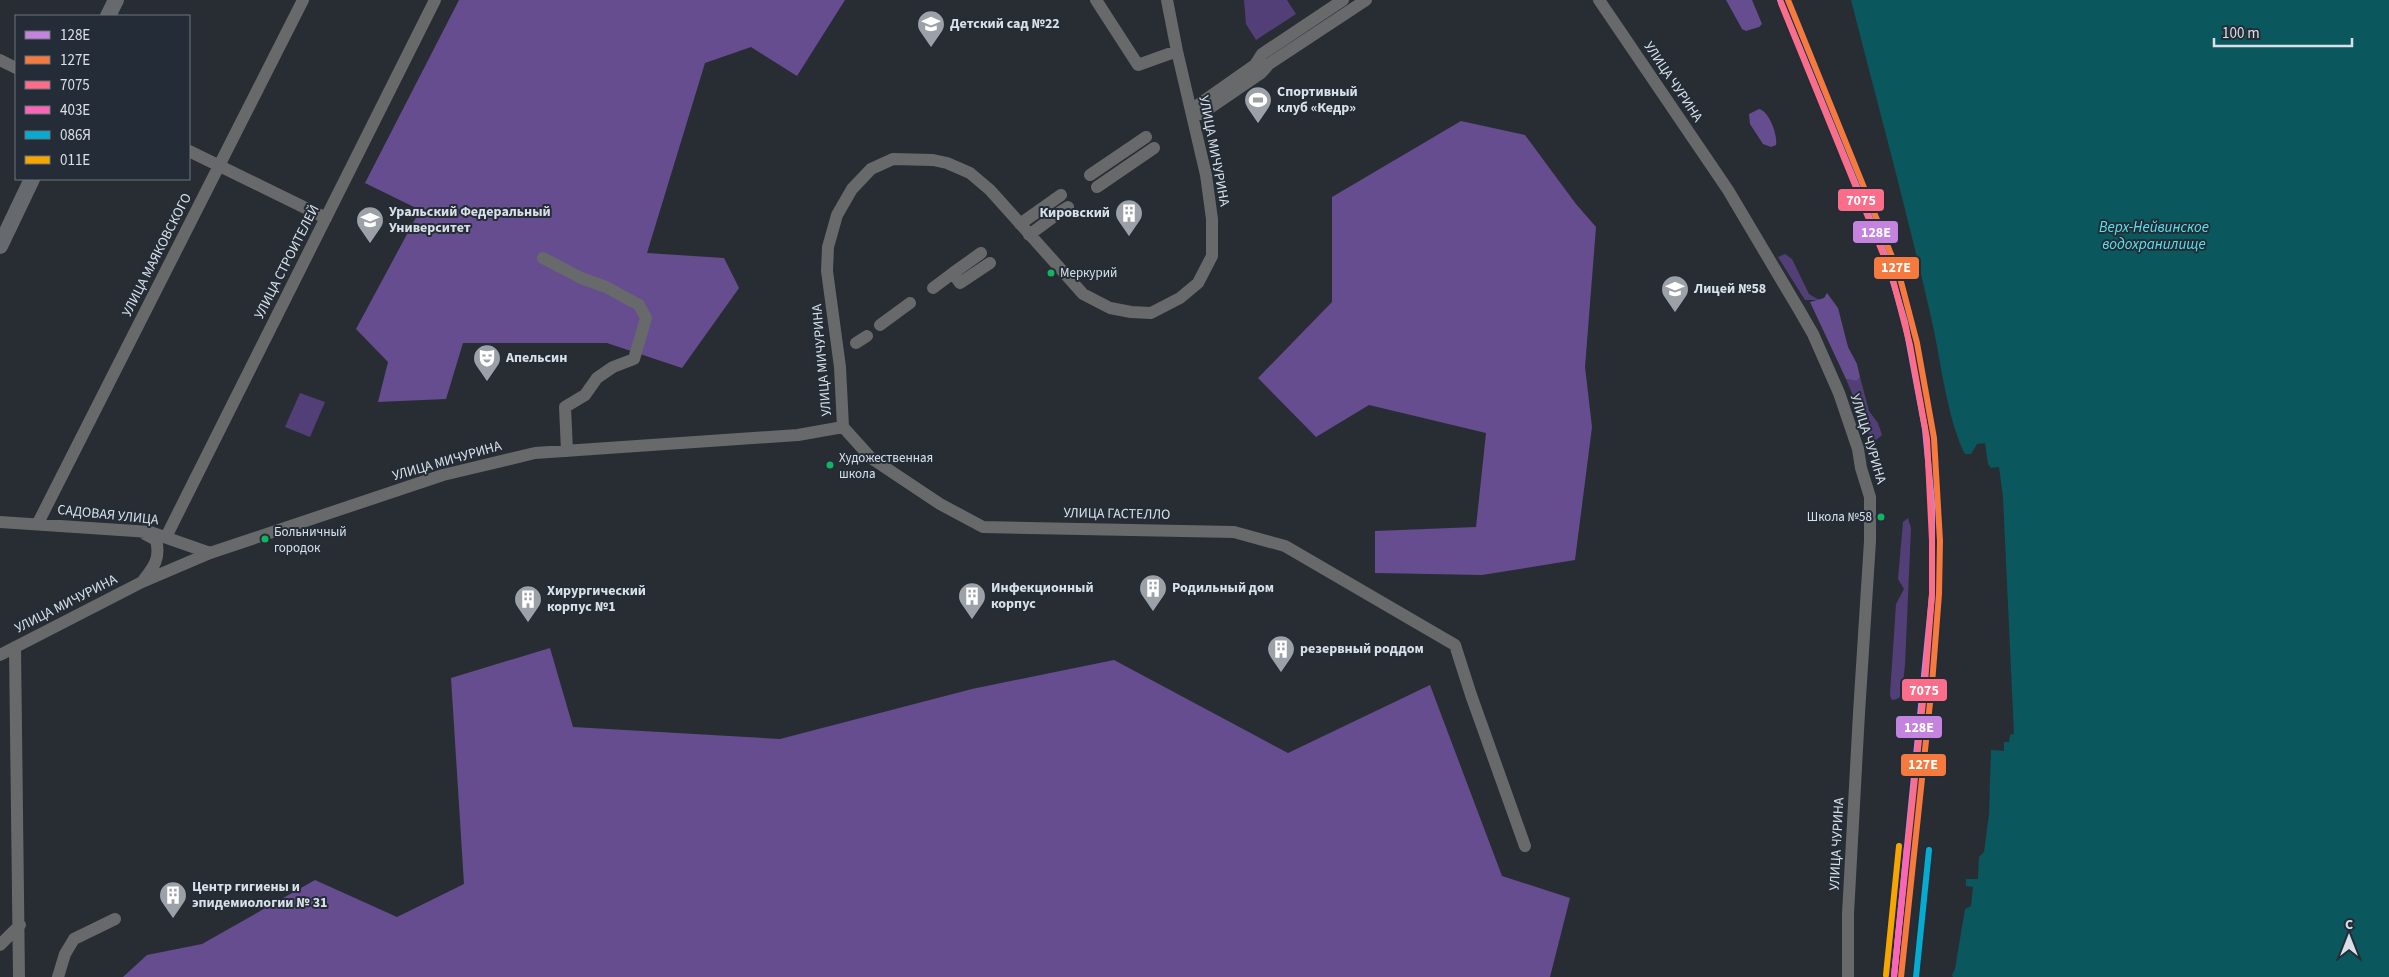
<svg xmlns="http://www.w3.org/2000/svg" width="2389" height="977" font-family="'Source Sans 3',sans-serif">
	<style>
		.green { fill: #533f78 }
		.forest { fill: #654d90 }
		.water { fill: #0a585d }
		.lines { fill: none; stroke-linecap: round; stroke-linejoin: round }
		.minor { stroke: #67696b; stroke-width: 12 }
		.major { stroke: #666a6e; stroke-width: 16 }
		.rail-1-casing { stroke: #242d37; stroke-width: 10 }
		.rail-2-casing { stroke: #242d37; stroke-width: 10 }
		.rail-3-casing { stroke: #242d37; stroke-width: 10 }
		.rail-4-casing { stroke: #242d37; stroke-width: 10 }
		.rail-5-casing { stroke: #242d37; stroke-width: 10 }
		.rail-6-casing { stroke: #242d37; stroke-width: 10 }
		.rail-1 { stroke: #c483df; stroke-width: 6 }
		.rail-2 { stroke: #f6793e; stroke-width: 6 }
		.rail-3 { stroke: #fb6d88; stroke-width: 6 }
		.rail-4 { stroke: #fa66b7; stroke-width: 6 }
		.rail-5 { stroke: #06acd0; stroke-width: 6 }
		.rail-6 { stroke: #f7a600; stroke-width: 6 }
		.bus-dot { fill: #13b361; stroke: #242d37; stroke-width: 2 }
		.labels { text-anchor: middle; dominant-baseline: central; stroke-width: 4; stroke-linejoin: round; paint-order: stroke }
		.bus-label { font-size: 13px; fill: #dae0e7; stroke: #242d37; text-anchor: start }
		.poi-label { font-size: 14px; font-weight: bold; fill: #dae0e7; stroke: #242d37; text-anchor: start }
		.street-label { font-size: 14px; fill: #dae0e7; stroke: #242d37 }
		.water-label { font-size: 15px; font-style: italic; fill: #57e3ed; stroke: #242d37 }
		.line-badge { stroke: #242d37; stroke-width: 2 }
		.badge-label { font-size: 14px; text-anchor: middle; font-weight: bold; fill: #fff }
	</style>
	<rect width="100%" height="100%" fill="#282d33"/>
	<!-- green -->
	<path class="green" d="M1244,0H1287L1296,14L1256,40L1246,24Z
		M1785,254L1792,259L1809,294L1819,300H1805L1778,257Z
		M1860,377L1869,411L1878,423L1882,435L1876,440L1872,441L1870,437L1846,379L1857,381Z
		M300,393L325,402L310,437L285,427Z
		M1908,518L1911,528L1905,665L1902,691L1899,698L1894,700L1891,699L1890,694L1896,604L1904,589L1898,579L1903,522Z"/>
	<!-- forest -->
	<path class="forest" d="M459,0H845L797,76L751,47L705,63L647,253L724,258L739,288L682,368L607,343H463L446,399L378,402L388,362L356,329L420,210L365,183Z
		M1726,0H1752L1762,24L1759,27L1746,31L1742,29Z
		M1759,109C1769,111 1778,135 1776,145L1771,147L1763,144L1750,124L1749,114Z
		M1461,121L1525,135L1576,204L1596,227L1585,367L1592,427L1575,560L1482,575L1375,573V531L1476,527L1486,433L1369,405L1316,437L1258,378L1332,302V197Z
		M1827,293L1838,308L1848,347L1857,364L1860,377L1857,381L1846,379L1810,302L1824,298Z
		M550,648L573,727L780,739L972,689L1114,660L1288,753L1430,685L1502,876L1570,898L1550,977H123L147,955L202,944L315,880L397,917L464,884L451,678Z"/>
	<!-- water -->
	<path class="water" d="M1851,0H2389V977H1953L1952,975L1955,969L1965,909L1971,906L1973,887L1966,886V879H1978L1979,857L1984,852L1989,814L1991,750L2004,751V742H2009L2010,735L2014,734L2003,497L1999,467L1991,468L1988,464L1985,443L1977,444L1971,454H1965C1946,416 1941,359 1931,317C1907,211 1878,106 1851,0Z"/>
	<g class="lines">
		<!-- minor -->
		<path class="minor" d="M1096,0L1138,65L1177,51
			M1599,0L1728,190L1798,308L1813,334L1839,393L1858,449L1861,468L1870,497V541L1859,713L1848,914V977
			M0,60L16,68
			M1198,105L1255,65L1262,54L1343,0
			M1201,114L1261,73L1269,64L1366,0
			M189,151L326,218
			M1090,175L1146,137
			M1097,187L1154,148
			M1060,212L1068,207
			M1020,224L1061,195
			M1029,235L1052,218
			M981,253L953,273L960,283L990,263
			M543,258L581,278L606,287L639,305L646,318L634,359L613,367L597,378L585,395L565,407L567,451
			M933,288L953,273
			M880,325L910,303
			M856,343L867,336
			M843,427L840,367L827,271L828,247L837,215L852,189L871,169L893,159L933,160L947,163L970,173L990,190L1083,294L1110,308L1131,312L1151,313L1180,298L1198,283L1212,256V219L1206,175L1177,51L1167,0
			M843,427L871,458L940,504L983,527L1234,532L1285,546L1455,645L1471,695L1525,846
			M0,522L150,532L210,553
			M38,523L303,0
			M166,537L435,0
			M142,582C153,568 161,559 156,540L145,534
			M15,647L19,977
			M0,655L142,582L210,553L443,475L535,453L798,435L843,427
			M0,945L20,925
			M58,977L65,954L74,939L115,919"/>
		<!-- major -->
		<path class="major" d="M108,16L116,0
			M0,246L32,179"/>
		<!-- rail-1 casing -->
		<g class="rail-1-casing">
			<path id="rail-1" d="M1780,0L1885,255L1905,322L1925,429L1932,502V595L1894,977"/>
		</g>
		<!-- rail-2 casing -->
		<g class="rail-2-casing">
			<path id="rail-2" d="M1788,0L1899,274L1917,343L1934,438L1940,541L1939,594L1932,684L1901,977"/>
		</g>
		<!-- rail-3 casing -->
		<g class="rail-3-casing">
			<path id="rail-3" d="M1781,3L1892,276L1910,345L1927,439L1932,541V594L1925,683L1894,976"/>
		</g>
		<!-- rail-4 casing -->
		<g class="rail-4-casing">
			<path id="rail-4" d="M1894,976L1907,847"/>
		</g>
		<!-- rail-5 casing -->
		<g class="rail-5-casing">
			<path id="rail-5" d="M1916,977L1929,850"/>
		</g>
		<!-- rail-6 casing -->
		<g class="rail-6-casing">
			<path id="rail-6" d="M1886,975L1899,846"/>
		</g>
		<!-- rail-1 -->
		<use href="#rail-1" class="rail-1"/>
		<!-- rail-2 -->
		<use href="#rail-2" class="rail-2"/>
		<!-- rail-3 -->
		<use href="#rail-3" class="rail-3"/>
		<!-- rail-4 -->
		<use href="#rail-4" class="rail-4"/>
		<!-- rail-5 -->
		<use href="#rail-5" class="rail-5"/>
		<!-- rail-6 -->
		<use href="#rail-6" class="rail-6"/>
	</g>
	<!-- icons -->
	<defs>
		<g id="school-pin" transform="scale(1.4375)"><path d="M0 17L-7.5 6A9.5 9.5 0 1 1 7.5 6Z" fill="#9ca1a8" stroke="#242d37"/><path d="M0-5L7-2L0 1L-7-2ZM-4 1L0 2.5L4 1V4Q0 6-4 4Z" fill="#fff"/></g>
		<g id="stadium-pin" transform="scale(1.4375)"><path d="M0 17L-7.5 6A9.5 9.5 0 1 1 7.5 6Z" fill="#9ca1a8" stroke="#242d37"/><path d="M0-5a6.5 5 0 1 0 0 10a6.5 5 0 1 0 0-10ZM-3.5-1.8h7v3.6h-7Z" fill="#fff"/></g>
		<g id="building-pin" transform="scale(1.4375)"><path d="M0 17L-7.5 6A9.5 9.5 0 1 1 7.5 6Z" fill="#9ca1a8" stroke="#242d37"/><path d="M-4-6H4V6H1V3H-1V6H-4ZM-2.5-4.3h1.7v1.8h-1.7ZM.8-4.3h1.7v1.8H.8ZM-2.5-1h1.7V.8h-1.7ZM.8-1h1.7V.8H.8Z" fill="#fff"/></g>
		<g id="university-pin" transform="scale(1.4375)"><path d="M0 17L-7.5 6A9.5 9.5 0 1 1 7.5 6Z" fill="#9ca1a8" stroke="#242d37"/><path d="M0-5L7-2L0 1L-7-2ZM-4 1L0 2.5L4 1V4Q0 6-4 4Z" fill="#fff"/></g>
		<g id="theatre-pin" transform="scale(1.4375)"><path d="M0 17L-7.5 6A9.5 9.5 0 1 1 7.5 6Z" fill="#9ca1a8" stroke="#242d37"/><path d="M-5-5.5Q0-4 5-5.5V0Q5 5 0 6Q-5 5-5 0ZM-3.3-2.5H-1v1.5H-3.3ZM1-2.5H3.3v1.5H1ZM-2.8 1Q0 5.5 2.8 1Z" fill="#fff"/></g>
	</defs>
	<g fill-rule="evenodd">
		<use href="#school-pin" x="931" y="24"/>
		<use href="#stadium-pin" x="1258" y="100"/>
		<use href="#building-pin" x="1129" y="213"/>
		<use href="#university-pin" x="370" y="220"/>
		<use href="#school-pin" x="1675" y="289"/>
		<use href="#theatre-pin" x="487" y="358"/>
		<use href="#building-pin" x="1153" y="588"/>
		<use href="#building-pin" x="972" y="596"/>
		<use href="#building-pin" x="528" y="599"/>
		<use href="#building-pin" x="1281" y="649"/>
		<use href="#building-pin" x="173" y="895"/>
	</g>
	<!-- markers -->
	<g class="bus-dot">
		<circle cx="1051" cy="273" r="4.5"/>
		<circle cx="830" cy="465" r="4.5"/>
		<circle cx="1881" cy="517" r="4.5"/>
		<circle cx="265" cy="539" r="4.5"/>
	</g>
	<g class="labels">
		<!-- bus labels -->
		<g class="bus-label">
			<text x="1060" y="273">Меркурий</text>
			<text x="839" y="458">Художественная<tspan x="839" dy="16">школа</tspan></text>
			<text x="1872" y="517" text-anchor="end">Школа №58</text>
			<text x="274" y="532">Больничный<tspan x="274" dy="16">городок</tspan></text>
		</g>
		<!-- poi labels -->
		<g class="poi-label">
			<text x="950" y="24">Детский сад №22</text>
			<text x="1277" y="92">Спортивный<tspan x="1277" dy="16">клуб «Кедр»</tspan></text>
			<text x="389" y="212">Уральский Федеральный<tspan x="389" dy="16">Университет</tspan></text>
			<text x="1110" y="213" text-anchor="end">Кировский</text>
			<text x="1694" y="289">Лицей №58</text>
			<text x="506" y="358">Апельсин</text>
			<text x="991" y="588">Инфекционный<tspan x="991" dy="16">корпус</tspan></text>
			<text x="1172" y="588">Родильный дом</text>
			<text x="547" y="591">Хирургический<tspan x="547" dy="16">корпус №1</tspan></text>
			<text x="1300" y="649">резервный роддом</text>
			<text x="192" y="887">Центр гигиены и<tspan x="192" dy="16">эпидемиологии № 31</tspan></text>
		</g>
		<!-- street labels -->
		<g class="street-label">
			<text transform="translate(1673 82) rotate(56)">УЛИЦА ЧУРИНА</text>
			<text transform="translate(1214 151) rotate(79)">УЛИЦА МИЧУРИНА</text>
			<text transform="translate(157 255) rotate(-63)">УЛИЦА МАЯКОВСКОГО</text>
			<text transform="translate(287 262) rotate(-63)">УЛИЦА СТРОИТЕЛЕЙ</text>
			<text transform="translate(822 360) rotate(-95)">УЛИЦА МИЧУРИНА</text>
			<text transform="translate(1868 439) rotate(73)">УЛИЦА ЧУРИНА</text>
			<text transform="translate(447 461) rotate(-16)">УЛИЦА МИЧУРИНА</text>
			<text transform="translate(1117 514) rotate(1)">УЛИЦА ГАСТЕЛЛО</text>
			<text transform="translate(108 515) rotate(6)">САДОВАЯ УЛИЦА</text>
			<text transform="translate(66 604) rotate(-27)">УЛИЦА МИЧУРИНА</text>
			<text transform="translate(1837 844) rotate(-87)">УЛИЦА ЧУРИНА</text>
		</g>
		<!-- water labels -->
		<g class="water-label">
			<text x="2154" y="227">Верх-Нейвинское<tspan x="2154" dy="17">водохранилище</tspan></text>
		</g>
	</g>
	<g class="line-badge">
		<rect x="1837" y="188" width="48" height="24" rx="5" fill="#fb6d88"/>
		<rect x="1852" y="220" width="47" height="24" rx="5" fill="#c483df"/>
		<rect x="1873" y="256" width="47" height="24" rx="5" fill="#f6793e"/>
		<rect x="1901" y="678" width="47" height="24" rx="5" fill="#fb6d88"/>
		<rect x="1895" y="715" width="48" height="24" rx="5" fill="#c483df"/>
		<rect x="1900" y="753" width="47" height="24" rx="5" fill="#f6793e"/>
	</g>
	<g class="badge-label">
		<text x="1861" y="205">7075</text>
		<text x="1876" y="237">128Е</text>
		<text x="1896" y="272">127Е</text>
		<text x="1924" y="695">7075</text>
		<text x="1919" y="732">128Е</text>
		<text x="1923" y="769">127Е</text>
	</g>
	<!-- legend -->
	<rect x="15" y="15" width="175" height="165" fill="#242d37" stroke="#6d757d"/>
	<rect x="25" y="31" width="25" height="8" fill="#c483df" stroke="#6d757d"/>
	<text x="60" y="40" font-size="15" fill="#dae0e7">128Е</text>
	<rect x="25" y="56" width="25" height="8" fill="#f6793e" stroke="#6d757d"/>
	<text x="60" y="65" font-size="15" fill="#dae0e7">127Е</text>
	<rect x="25" y="81" width="25" height="8" fill="#fb6d88" stroke="#6d757d"/>
	<text x="60" y="90" font-size="15" fill="#dae0e7">7075</text>
	<rect x="25" y="106" width="25" height="8" fill="#fa66b7" stroke="#6d757d"/>
	<text x="60" y="115" font-size="15" fill="#dae0e7">403Е</text>
	<rect x="25" y="131" width="25" height="8" fill="#06acd0" stroke="#6d757d"/>
	<text x="60" y="140" font-size="15" fill="#dae0e7">086Я</text>
	<rect x="25" y="156" width="25" height="8" fill="#f7a600" stroke="#6d757d"/>
	<text x="60" y="165" font-size="15" fill="#dae0e7">011Е</text>
	<!-- north arrow -->
	<g transform="translate(2349 937)" stroke="#242d37" stroke-width="4" paint-order="stroke">
	<path d="M0-4L9 19L0 12L-9 19Z" fill="#dae0e7"/>
	<text y="-8" font-size="14" font-weight="bold" text-anchor="middle" fill="#dae0e7">С</text>
	</g>
	<!-- scale -->
	<path d="M2214 38v8h138v-8" fill="none" stroke="#dae0e7" stroke-width="2.5"/>
	<text x="2222" y="38" font-size="15" fill="#dae0e7" stroke="#242d37" stroke-width="4" paint-order="stroke">100 m</text>
</svg>
